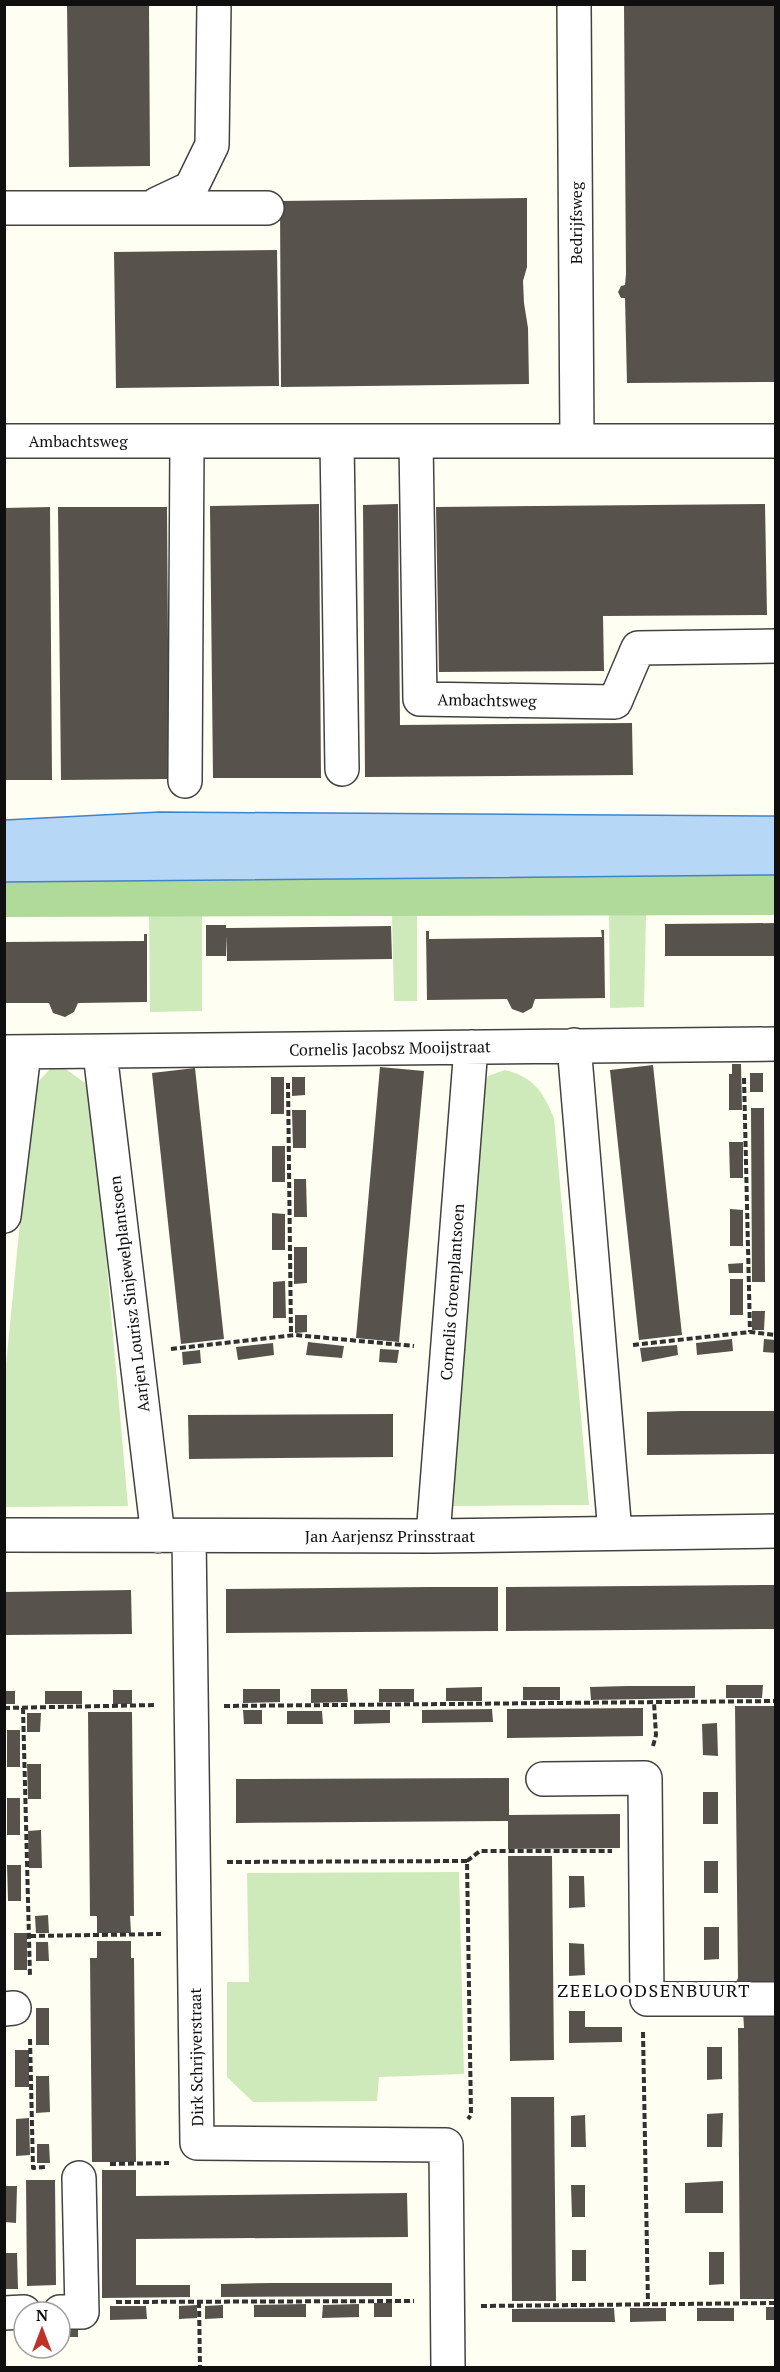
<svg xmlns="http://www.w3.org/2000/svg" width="780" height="2372" font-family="'PT Serif',serif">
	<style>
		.green { fill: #ceeabb }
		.forest { fill: #b0da9a }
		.water { fill: #b7d7f6; stroke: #3e83cd; stroke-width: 1.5 }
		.building { fill: #58524c }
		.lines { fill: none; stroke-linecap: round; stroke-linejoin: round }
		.minor-casing { stroke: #424242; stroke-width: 36 }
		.path { stroke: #313131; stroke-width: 4; stroke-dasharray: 6 3; stroke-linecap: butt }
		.minor { stroke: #fff; stroke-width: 33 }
		.labels { text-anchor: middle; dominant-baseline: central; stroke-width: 6; stroke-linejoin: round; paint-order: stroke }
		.street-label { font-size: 16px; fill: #0f0f0f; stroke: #fff }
		.neighbourhood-label { font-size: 18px; letter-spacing: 1.5px; fill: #0f0f0f; stroke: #fff }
	</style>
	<rect width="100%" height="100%" fill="#fffef2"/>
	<!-- green -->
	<path class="green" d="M392,915H417V1001H394Z
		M609,915H646L644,1007L610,1008Z
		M149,916H202V1011L150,1012Z
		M63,1067L85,1083L93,1108L128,1506L5,1507V1375L32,1100L37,1083L50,1069Z
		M505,1070C534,1077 543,1092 554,1118L589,1505L448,1506L481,1097L488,1076Z
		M459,1872L464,2074L379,2077L377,2101L253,2102L227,2077V1982H249L247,1873Z"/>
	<!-- forest -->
	<path class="forest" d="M775,875V915L5,917V882Z"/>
	<!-- water -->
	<path class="water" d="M159,812L775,816V875L5,882V820Z"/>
	<!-- building -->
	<path class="building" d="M67,4H149L150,166L69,167Z
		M624,4H776V382L627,383L625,298H621L618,292L621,286L625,285L626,274Z
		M527,198V267L523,281L524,303L528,328L529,384L281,387L280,201Z
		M277,250L279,386L116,388L114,252Z
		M319,504L321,778H213L210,506Z
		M398,504L400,725L632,723L633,775L365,777L363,505Z
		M765,504L767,615L603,616L604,671L439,672L436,507Z
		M50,507L52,780H4V508Z
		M58,507H167L169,779L61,780Z
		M776,923V956H665V924Z
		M206,925H226V928L391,926L392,959L227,961V936L226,956H206Z
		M601,930H604L605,998L535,999L532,1008L523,1013L512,1009L507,999L427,1000L426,931H429V939L602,937Z
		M144,934H147V1002L78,1003L74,1012L65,1017L53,1013L49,1003H4V942L144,941Z
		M732,1064H741L742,1110H729V1074H732Z
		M653,1065L682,1335L639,1340L610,1070Z
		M380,1067L424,1071L399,1342L356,1338Z
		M195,1068L224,1339L181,1344L152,1073Z
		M750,1073H763V1092H750Z
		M271,1077H284V1114H271Z
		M292,1077H305V1095L292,1096Z
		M751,1108H764L765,1282H752Z
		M292,1110H306V1148H293Z
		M729,1142H743V1178H730Z
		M272,1146H285V1182H272Z
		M294,1179H306L307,1217H294Z
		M730,1209L743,1210V1246H730Z
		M272,1213L285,1214V1250H272Z
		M294,1247H307V1283L294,1284Z
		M743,1263V1273H729L728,1264Z
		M730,1279H743V1315H730Z
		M285,1281L286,1318H273V1282Z
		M752,1311H765L764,1330H752Z
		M295,1315H307V1332L295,1333Z
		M732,1339L733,1351L697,1355L696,1343Z
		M764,1339L776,1340V1353L763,1352Z
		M308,1342L344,1346L342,1358L306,1355Z
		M273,1343L274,1355L238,1360L236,1347Z
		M677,1345L678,1355L642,1362L640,1348Z
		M380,1349L399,1350L397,1363L379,1362Z
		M200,1350L201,1363L183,1365L182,1352Z
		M681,1411H776V1454L647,1455V1412Z
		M393,1414V1457L189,1459L188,1415Z
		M776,1585V1629L506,1631V1587Z
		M429,1587H498V1631L226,1633V1589Z
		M131,1590L132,1634L4,1635V1592Z
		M726,1685H763L762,1698H726Z
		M627,1686H695V1698L591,1700L590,1687Z
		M482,1687V1701H446V1688Z
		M523,1687H560V1700H523Z
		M243,1689H280V1702L243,1703Z
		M311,1689H347L348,1702L311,1703Z
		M379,1689H414V1702H379Z
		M113,1690H132V1704H113Z
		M4,1691H15V1704H4Z
		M45,1691H82V1704H45Z
		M735,1706H776V1994H743V1982H736L738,1978Z
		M643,1708V1736L507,1738V1709Z
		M492,1709L493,1722L422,1723V1710Z
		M243,1710H262V1724H244Z
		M354,1710H390V1723L354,1724Z
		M287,1711H322L323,1724H287Z
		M88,1712H132L134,1916H130L131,1933H97V1916H90Z
		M27,1713H41L40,1732H27Z
		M717,1723L718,1756L703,1755L702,1724Z
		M7,1730H20V1767H7Z
		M27,1764H41V1799H28Z
		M509,1778V1815L620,1814V1848L508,1849V1821L236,1823V1779Z
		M703,1792H718V1824H703Z
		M7,1798H20V1835H7Z
		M41,1830L42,1868H29L28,1831Z
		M508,1856H552L554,2060L510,2061Z
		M704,1861H718V1893H704Z
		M7,1865H21V1901H8Z
		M569,1876H584L585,1907L569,1908Z
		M48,1915L49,1933H36L35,1916Z
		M704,1927H719V1959L704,1960Z
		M14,1933H27V1970H14Z
		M97,1941H131V1958H134L136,2162H92L90,1958H97Z
		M36,1942H48L49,1961H36Z
		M569,1943L584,1944L585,1975L569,1976Z
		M36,2008H49V2045H36Z
		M569,2011H585V2027H622V2042L569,2043Z
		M743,2011H776V2299H740L738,2028H744Z
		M707,2047H722V2079L707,2080Z
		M15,2050H29V2087H15Z
		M36,2076H49L50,2112L36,2113Z
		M511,2097H554L556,2301H512Z
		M723,2113L722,2147H707V2114Z
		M585,2115L586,2147H571V2116Z
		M29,2118L30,2155L16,2156V2119Z
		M37,2144H49L50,2163H37Z
		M102,2170H136V2196L407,2193L408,2237L136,2239V2285H190V2297L102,2298Z
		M26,2180H55L56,2285L27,2286Z
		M723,2181V2213H685V2183Z
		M571,2185H585V2217H572Z
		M4,2186H17L16,2223L4,2222Z
		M572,2250H586V2281H572Z
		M709,2252H724V2284L709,2285Z
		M4,2253H17L18,2289H5Z
		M273,2283H392V2296L221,2297V2284Z
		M374,2303H392V2317H374Z
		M306,2304V2317H254V2305Z
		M359,2304V2317L322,2318L323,2305Z
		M197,2305V2318L179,2319V2306Z
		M223,2305V2318L205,2319V2306Z
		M110,2306H146L147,2319L110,2320Z
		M766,2307H776V2320H766Z
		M614,2308L615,2322H512V2309Z
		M630,2308H666V2321L630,2322Z
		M697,2308H734V2321H697Z
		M60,2323H78V2337H60Z"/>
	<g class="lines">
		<!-- minor casing -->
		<g class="minor-casing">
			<path id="minor" d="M574,4L577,441
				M157,204L191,188L212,145L214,4
				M4,208H267
				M4,441H776
				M337,441L342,769
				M416,441L420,699L615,702L638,648L776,646
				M185,781L187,441
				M574,1045L615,1533
				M4,1052L776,1044
				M100,1053L158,1536
				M4,1216L24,1053
				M4,1535L433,1536L776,1531
				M189,1536L197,2143L446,2145L448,2368
				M433,1536L471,1047
				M543,1779L645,1778L647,1999H776
				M4,2009L14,2008
				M60,2312H82L79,2178
				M4,2313L24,2312"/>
		</g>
		<!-- path -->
		<path class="path" d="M744,1078L750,1332
			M288,1083L291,1335
			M633,1345L750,1332L776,1335
			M171,1349L295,1335L414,1346
			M224,1706L776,1701
			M4,1708L157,1705
			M23,1708L30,1977
			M653,1746L656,1735L654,1703
			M467,1861L480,1851H612
			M227,1862L467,1861L471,2115L468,2119
			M30,1936L161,1934
			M643,2032L648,2305
			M30,2039L33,2168L46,2167
			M110,2164L169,2163
			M116,2302L414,2301
			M199,2302L200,2368
			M481,2306L776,2303"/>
		<!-- minor -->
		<use href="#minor" class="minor"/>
	</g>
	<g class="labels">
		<!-- street labels -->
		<g class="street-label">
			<text transform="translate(576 223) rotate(-90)">Bedrijfsweg</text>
			<text x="78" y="441">Ambachtsweg</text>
			<text transform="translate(487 700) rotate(1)">Ambachtsweg</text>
			<text transform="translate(390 1048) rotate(-1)">Cornelis Jacobsz Mooijstraat</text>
			<text transform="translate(452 1292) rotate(-86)">Cornelis Groenplantsoen</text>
			<text transform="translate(129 1294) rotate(-97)">Aarjen Lourisz Sinjewelplantsoen</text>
			<text x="390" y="1536">Jan Aarjensz Prinsstraat</text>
			<text transform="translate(196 2057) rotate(-91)">Dirk Schrijverstraat</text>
		</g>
		<!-- neighbourhood labels -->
		<g class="neighbourhood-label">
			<text x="654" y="1990">ZEELOODSENBUURT</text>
		</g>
	</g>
	<!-- border -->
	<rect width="780" height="2372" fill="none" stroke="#0f0f0f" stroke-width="12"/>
	<!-- north arrow -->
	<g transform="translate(42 2330)"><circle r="28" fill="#ffffff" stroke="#9f9f9f" stroke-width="1.5"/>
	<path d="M0-4.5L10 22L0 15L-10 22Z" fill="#c03227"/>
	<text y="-9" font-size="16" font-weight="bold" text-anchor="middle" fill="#0f0f0f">N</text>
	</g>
</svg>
